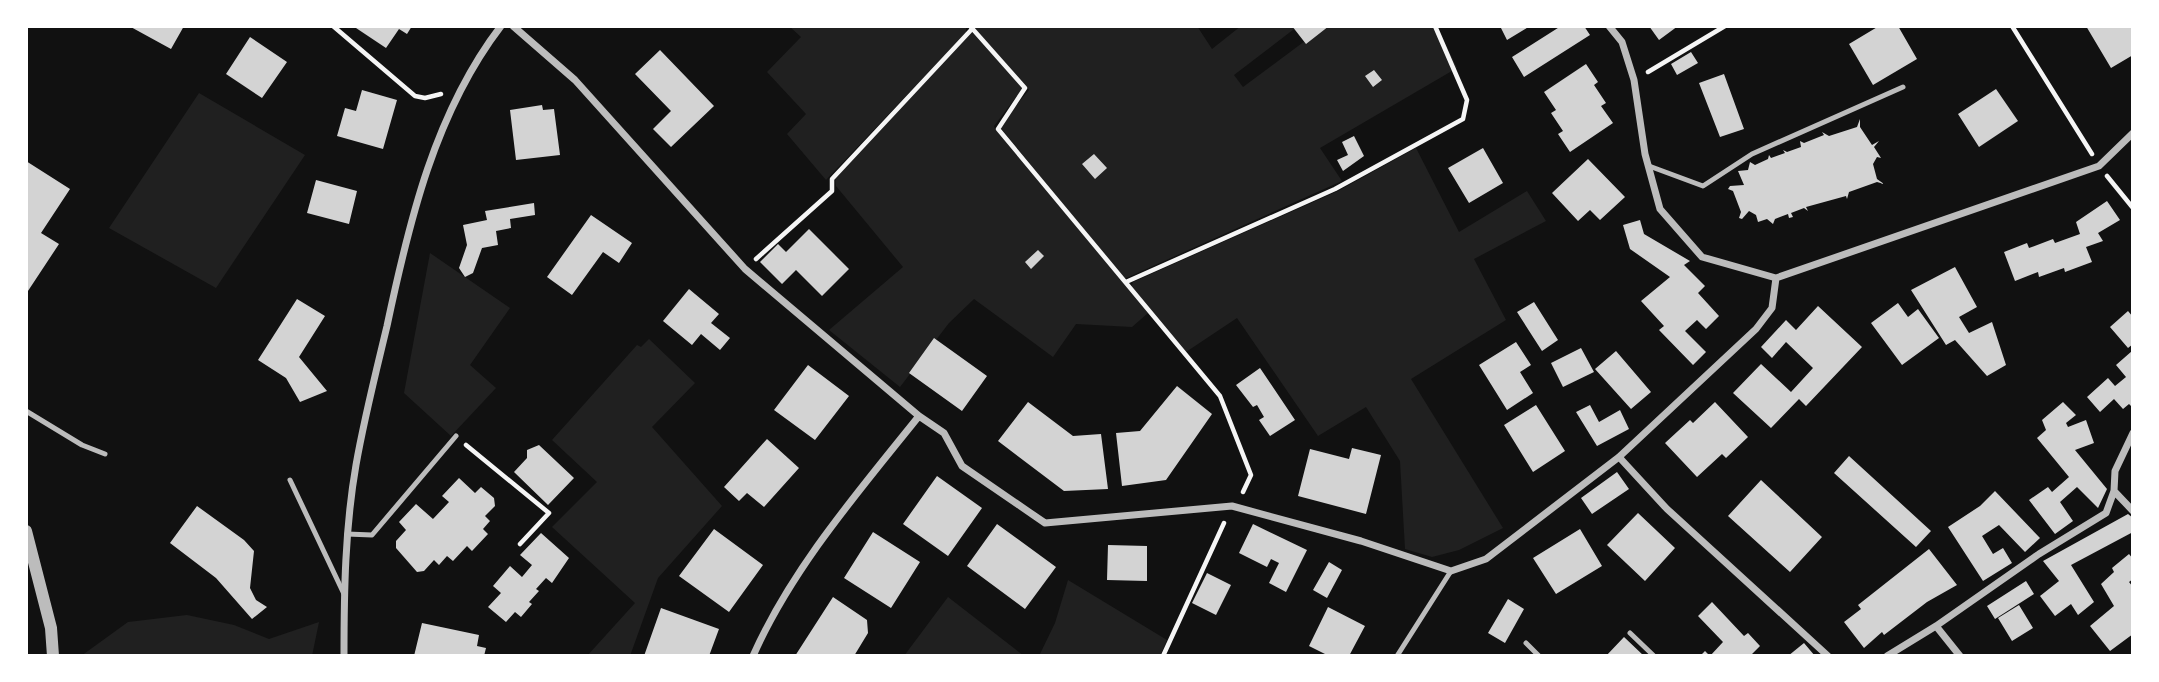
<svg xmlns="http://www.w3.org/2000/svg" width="2159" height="682" font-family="Mulish,sans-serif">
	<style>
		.green { fill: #202020 }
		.building { fill: #d3d3d3 }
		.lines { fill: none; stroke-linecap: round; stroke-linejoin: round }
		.path { stroke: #f5f5f5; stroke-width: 4.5 }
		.service { stroke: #bcbcbc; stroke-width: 5 }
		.minor { stroke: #bcbcbc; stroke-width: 7 }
		.tertiary { stroke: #bcbcbc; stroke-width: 12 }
	</style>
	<rect width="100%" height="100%" fill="#111"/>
	<!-- green -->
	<path class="green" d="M789,26H966V33L826,180L787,134L806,114L767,72L801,37Z
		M972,26H1197L1212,49L1241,26H1298L1234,75L1243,87L1325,26H1437L1457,68L1320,148L1342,181L1124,279L999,126L1029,90Z
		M972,32L1023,88L994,126L995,129L1130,291L1133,282L1338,191L1416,148L1459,232L1527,191L1546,221L1474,259L1506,320L1411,379L1503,528L1459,550L1432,557L1405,549L1400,461L1366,407L1318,436L1237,318L1183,354L1148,313L1132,327L1076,324L1053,357L974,299L949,323L900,387L829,330L903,267L836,186L835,177Z
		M199,93L305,155L216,288L109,228Z
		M430,253L510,308L470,365L496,388L451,436L404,393Z
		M649,339L695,383L652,427L722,506L658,578L630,656H587L635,603L552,527L597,482L552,440L637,345L641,347Z
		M1068,580L1167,640L1160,656H1039L1055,623Z
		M948,597L1024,656H904Z
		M187,615L234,625L269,639L319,622L312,656H81L128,622Z"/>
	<!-- building -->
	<path class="building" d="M129,26H184L171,49Z
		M353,26H412L407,34L399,29L386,48Z
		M1292,26H1329L1306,44Z
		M1500,26H1530L1507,40Z
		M1561,26H1584L1590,35L1524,77L1512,57Z
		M1649,26H1678L1659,40Z
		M1879,26H1898L1917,59L1873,85L1849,44Z
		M2086,26H2131L2133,55L2111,68Z
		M250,37L287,62L262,98L226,74Z
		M660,50L714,106L671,147L653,129L671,111L635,74Z
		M1691,52L1698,63L1677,75L1671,64Z
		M1586,64L1598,82L1594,85L1606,103L1601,106L1613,123L1570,152L1558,134L1563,131L1551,113L1556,110L1544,92Z
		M1374,70L1382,80L1373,87L1365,76Z
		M1724,74L1744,129L1720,137L1699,83Z
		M1996,89L2018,121L1979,147L1958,114Z
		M362,90L397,100L383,149L337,136L345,108L356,111Z
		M542,105L543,110L554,109L560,155L516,160L510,110Z
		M1860,119V127L1872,145L1879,141L1874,147L1881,158L1877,157L1873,164L1877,179L1884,184L1877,182L1849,192L1847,199L1846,196L1806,207L1808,211L1804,208L1791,213L1793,217L1789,218L1788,214L1775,219L1773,224L1767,219L1758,222L1756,215L1749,211L1742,219L1739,218L1741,212L1733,191L1728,189L1730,186L1744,185L1738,171L1748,170L1750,162L1755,165L1768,159L1769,155L1771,158L1785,153L1783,150L1787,152L1801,147L1800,141L1804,143L1824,135L1822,132L1829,136L1857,127Z
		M1354,136L1364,156L1343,171L1337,160L1348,155L1342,142Z
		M1483,148L1503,183L1469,203L1448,168Z
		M1094,154L1107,168L1095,179L1082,164Z
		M1588,159L1625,197L1600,220L1590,210L1578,221L1552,193Z
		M26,161L70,189L41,233L59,244L26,294Z
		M316,180L357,191L349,224L307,213Z
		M2107,201L2120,220L2098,233L2103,241L2086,247L2092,262L2065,272L2064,268L2039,277L2038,272L2015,281L2004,252L2027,243L2029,248L2053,239L2055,243L2080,234L2076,222Z
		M534,203L535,215L510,219L511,228L496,231L498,245L482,248L473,273L465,277L459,268L467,245L463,225L487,220L485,211Z
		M591,215L632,243L619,263L603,252L572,295L547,277Z
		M1640,220L1644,234L1690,261L1684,265L1705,286L1698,293L1719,316L1706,329L1697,320L1685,331L1706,352L1693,365L1659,330L1664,326L1641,301L1670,277L1630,249L1623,225Z
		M809,229L849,269L822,296L796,270L782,284L760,262L778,244L786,252Z
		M1038,250L1044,256L1031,269L1025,262Z
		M1955,267L1977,307L1959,317L1969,333L1992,322L2006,365L1987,376L1955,340L1946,345L1911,290Z
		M689,289L719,314L711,323L730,338L720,350L701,334L692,345L663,321Z
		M297,299L325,316L299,357L327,391L300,402L286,378L258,360Z
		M1534,302L1558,340L1542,351L1517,312Z
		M1898,303L1908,317L1918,309L1939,338L1902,365L1871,323Z
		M1818,306L1862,347L1806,406L1799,399L1771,428L1733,393L1761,364L1791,392L1813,368L1786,342L1772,358L1761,347L1786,320L1796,330Z
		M2128,311L2133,317V344L2128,348L2110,327Z
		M934,338L987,376L962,411L909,373Z
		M1516,342L1531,365L1520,372L1533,393L1507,410L1479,365Z
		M1581,348L1594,372L1563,387L1551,363Z
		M1616,351L1651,392L1631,409L1595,369Z
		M2132,351L2133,408L2129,404L2123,409L2114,399L2100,412L2087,397L2108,378L2115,386L2126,377L2116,365Z
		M808,365L849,396L815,440L774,410Z
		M1260,368L1295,420L1270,436L1259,420L1264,417L1257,405L1253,407L1236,385Z
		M1177,386L1212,414L1166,480L1122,486L1116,433L1140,431Z
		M1028,402L1073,436L1101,434L1108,489L1064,491L998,441Z
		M1715,402L1748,437L1726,458L1722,454L1697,477L1665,443L1690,420L1693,423Z
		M2063,402L2076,415L2066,423L2068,427L2086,420L2094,443L2075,450L2107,489L2098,508L2077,487L2060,502L2073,521L2055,534L2029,500L2048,487L2052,492L2069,477L2037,438L2046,430L2042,420Z
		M1536,405L1565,451L1533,472L1504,425Z
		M1590,405L1599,422L1620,410L1629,429L1597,446L1576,412Z
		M767,439L799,468L764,507L747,493L739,501L724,487Z
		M539,445L574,478L548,505L514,472L527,458V450Z
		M1352,448L1381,455L1366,514L1298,496L1310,449L1349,459Z
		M1849,456L1931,531L1916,547L1834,473Z
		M1617,472L1629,489L1592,514L1581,498Z
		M937,476L982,508L948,556L903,524Z
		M459,478L475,493L481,487L494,498L495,506L485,516L490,521L483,529L488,534L472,551L467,546L453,561L447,556L439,565L434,560L424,571L417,572L396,548V541L406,530L399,522L416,504L433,519L449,502L442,496Z
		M1761,480L1822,537L1790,572L1728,516Z
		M1995,491L2040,538L2025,552L1999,525L1982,536L1993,554L2003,548L2012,563L1983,581L1948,527L1980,506Z
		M197,506L244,540L254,551L250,588L256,600L267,607L252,619L216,578L170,543Z
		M1638,513L1675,548L1645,581L1607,545Z
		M2128,514L2133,518V532L2071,565L2094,602L2078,615L2071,604L2055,616L2040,596L2059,581L2043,561Z
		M997,524L1056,567L1025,609L967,566Z
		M1253,524L1307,550L1286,592L1269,583L1279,563L1271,559L1267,567L1239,553Z
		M714,529L763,565L729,612L679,576Z
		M1580,529L1602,566L1556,594L1533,558Z
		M873,532L920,562L891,608L844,578Z
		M541,533L569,558L552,583L546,578L536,589L539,591L529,602L532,604L521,617L515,612L506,622L488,607L501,593L493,586L510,566L522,577L532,565L520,555Z
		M1108,545L1147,546V581L1107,580Z
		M1929,549L1957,585L1927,602L1884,635L1882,632L1864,648L1844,622L1861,609L1858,605Z
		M2129,554L2133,559V579L2129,582L2133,587V634L2110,651L2090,626L2114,606L2101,584L2114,572L2112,568Z
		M1329,562L1342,570L1327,598L1313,590Z
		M1207,573L1231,585L1216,615L1192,603Z
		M2026,581L2034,594L1995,619L1987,606Z
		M833,597L867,620L868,633L854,656H795Z
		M1508,599L1524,609L1505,643L1488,633Z
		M1712,602L1744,636L1748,633L1760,646L1750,656H1700L1705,651L1710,656L1723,642L1698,616Z
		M2019,605L2033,628L2012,641L1998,618Z
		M1328,607L1365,626L1349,656H1329L1309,646Z
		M661,608L719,629L709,656H644Z
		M422,623L479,635L477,646L486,648L484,656H414Z
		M1624,637L1644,656H1606Z
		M1804,643L1815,656H1788Z"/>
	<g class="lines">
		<!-- path -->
		<path class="path" d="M333,26L415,96L425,98L441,94
			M970,26L1025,88L998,129L1220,396L1251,475L1243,492
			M2012,26L2092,154
			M1648,72L1725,26
			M2107,176L2133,208
			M756,259L832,191V179L972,29
			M1126,282L1335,189L1463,119L1467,100L1435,26
			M466,445L549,513L520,544
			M1163,656L1224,523"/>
		<!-- service -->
		<path class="service" d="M1649,166L1703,186L1752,154L1903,87
			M26,411L82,445L105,454
			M290,480L344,594
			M347,534L372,535L456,436
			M1630,633L1654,656
			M1526,643L1539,656
			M1397,656L1451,571"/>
		<!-- minor -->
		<path class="minor" d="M513,26L575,80L745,269L919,416L944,433L962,466L1045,523L1232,506L1361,541L1451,571L1486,559L1619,457L1756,329L1772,308L1776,278
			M1609,26L1622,42L1634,80L1645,154L1660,209L1702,257L1776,278L2099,166L2133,133
			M1619,457L1667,509L1828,656
			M2114,491L2133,511
			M1936,626L1960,656
			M344,656C344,592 345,528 356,465C364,419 376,372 387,326C409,222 435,112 501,26
			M753,656C792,568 859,491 919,416
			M1887,656L1936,626L2039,554L2106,513L2114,491L2115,471L2133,433"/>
		<!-- tertiary -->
		<path class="tertiary" d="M26,531L51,628L53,656"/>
	</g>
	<!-- border -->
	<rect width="2159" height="682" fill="none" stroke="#ffffff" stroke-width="56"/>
</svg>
